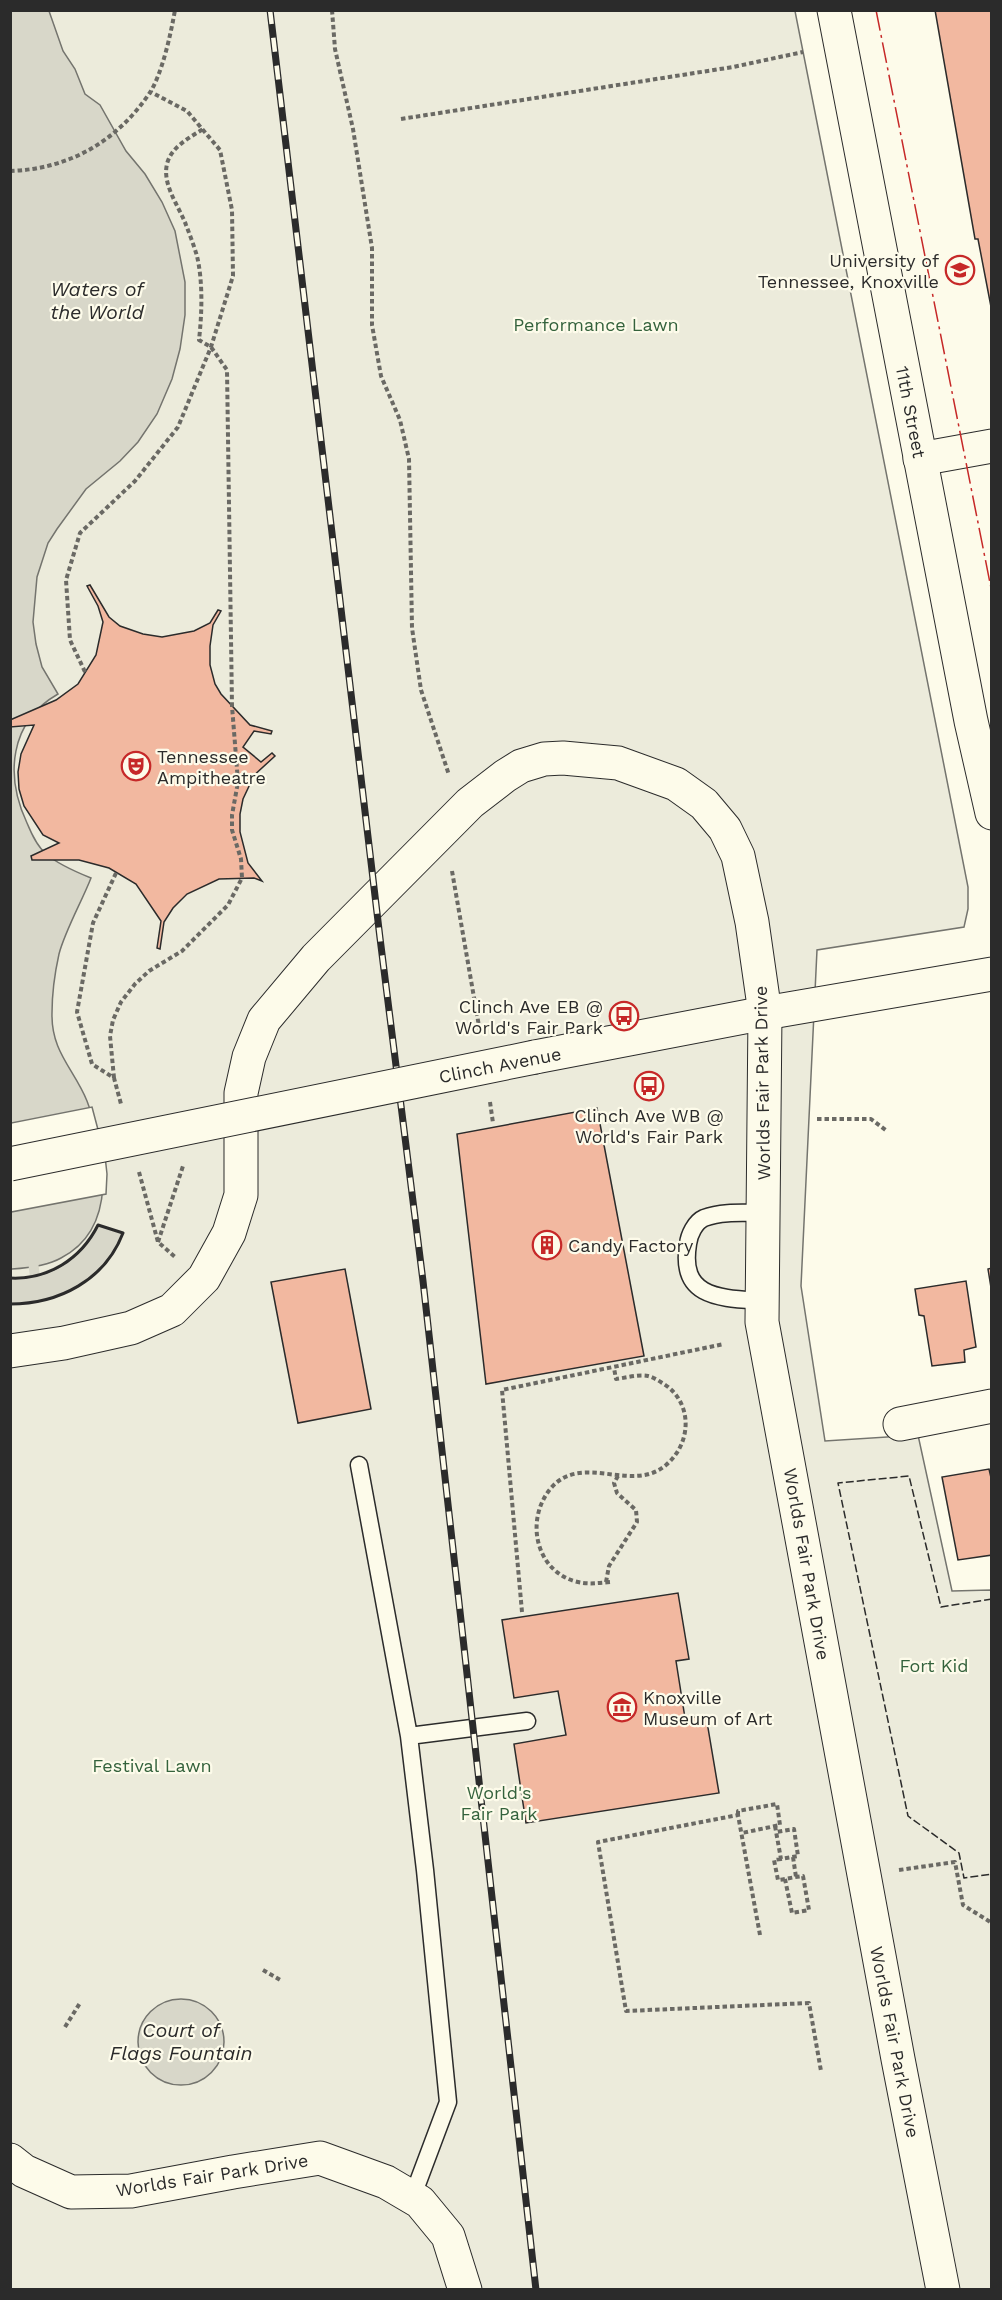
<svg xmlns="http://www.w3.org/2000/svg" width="1002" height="2300" font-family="'Work Sans',sans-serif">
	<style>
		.green { fill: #ecebdb; stroke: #74746e; stroke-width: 1.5 }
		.water { fill: #d8d7c9; stroke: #74746e; stroke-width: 1.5 }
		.pier { fill: #fdfbea; stroke: #74746e; stroke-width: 1.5 }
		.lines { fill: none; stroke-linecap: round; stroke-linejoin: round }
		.stream { stroke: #d8d7c9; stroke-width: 10 }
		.building { fill: #f2b8a0; stroke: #2b2b2b; stroke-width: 1.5 }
		.lane-casing { stroke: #2b2b2b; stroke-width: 19 }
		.street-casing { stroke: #2b2b2b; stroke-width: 35 }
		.secondary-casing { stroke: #2b2b2b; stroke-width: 35 }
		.path { stroke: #6a6964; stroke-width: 4; stroke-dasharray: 4.5 3; stroke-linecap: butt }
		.lane { stroke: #fdfbea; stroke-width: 16 }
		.street { stroke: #fdfbea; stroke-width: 33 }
		.secondary { stroke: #fdfbea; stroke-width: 33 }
		.rail-casing { stroke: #2b2b2b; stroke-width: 7 }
		.rail { stroke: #fdfbea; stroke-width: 4.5; stroke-dasharray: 14; stroke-linecap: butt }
		.secondary-bridge-casing { stroke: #2b2b2b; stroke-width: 35; stroke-linecap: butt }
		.secondary-bridge { stroke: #fdfbea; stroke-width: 33 }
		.fence { stroke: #2b2b2b; stroke-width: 1.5; stroke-dasharray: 8 3; stroke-linecap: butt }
		.wall { stroke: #2b2b2b; stroke-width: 3 }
		.power { stroke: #c62828; stroke-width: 1.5; stroke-dasharray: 21 4.5 3 4.5; stroke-linecap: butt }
		.labels { text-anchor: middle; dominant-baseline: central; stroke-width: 4.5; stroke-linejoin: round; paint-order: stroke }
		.poi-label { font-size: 18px; fill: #2b2b2b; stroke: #fdfbea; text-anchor: start }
		.park-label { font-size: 18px; fill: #34623c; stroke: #fdfbea }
		.street-label { font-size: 18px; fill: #2b2b2b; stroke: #fdfbea }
		.water-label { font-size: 20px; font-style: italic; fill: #2b2b2b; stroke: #fdfbea }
	</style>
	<rect width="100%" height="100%" fill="#fdfbea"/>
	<!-- green -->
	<path class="green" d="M11,11H795L968,887V909L964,927L817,950L801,1286L825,1441L918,1435L952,1591L991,1590V2289H11Z"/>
	<!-- water -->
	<path class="water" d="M10,11H49L63,51L75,69L85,94L100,105L126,151L145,174L162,202L175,231L185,282V315L180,349L172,379L157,414L138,442L120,461L86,489L57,529L48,543L37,577L33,622L36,644L42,667L58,694C9,722 5,776 27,823C32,835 37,846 46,854C59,865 76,872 91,878C82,901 65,931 59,954C55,972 52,995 52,1013C51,1052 74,1069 87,1101C106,1151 119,1228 61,1258C47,1266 28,1268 12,1269H10Z
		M98,1225L123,1233C105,1280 59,1304 11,1304V1278C49,1280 81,1259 98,1225Z
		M138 2042a43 43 0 1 1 86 0a43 43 0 1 1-86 0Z"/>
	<!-- pier -->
	<path class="pier" d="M92,1107L105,1156L107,1174L106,1194L11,1212V1123Z"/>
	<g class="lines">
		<!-- stream -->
		<path class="stream" d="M32,1253L35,1277"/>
	</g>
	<!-- building -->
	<path class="building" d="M935,10H992V312L978,239H975Z
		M90,585L109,617L120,626L143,634L162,637L194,631L210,623L218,610L221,611L213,625L210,646V665L215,684L221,694L250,725L272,731L271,734L254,731L243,747L261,762L272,753L275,756L250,779L251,782L243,799L240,814V832L248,863L262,881L254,878L219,879L187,894L173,908L164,922L160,949L157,948L161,921L136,884L109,868L79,860H32L31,856L59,843L43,835L24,806L19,789L18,772L21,754L34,725L10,727V720L56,700L78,684L96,655L103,622L98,606L87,586Z
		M597,1108L644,1356L486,1384L457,1134Z
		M992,1268V1294L988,1269Z
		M345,1269L371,1409L298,1423L271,1282Z
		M966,1281L976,1347L964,1350L965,1362L932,1366L924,1316L919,1315L915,1289Z
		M989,1469L992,1482V1555L958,1560L942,1477Z
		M678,1593L689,1659L676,1661L685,1718L706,1716L719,1793L526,1823L514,1744L566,1735L558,1691L514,1698L502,1620Z"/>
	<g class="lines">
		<!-- lane casing -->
		<g class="lane-casing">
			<path id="lane" d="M763,1301C721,1298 679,1299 688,1244C689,1235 695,1222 704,1218C722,1211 744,1213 763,1213
				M359,1465L409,1736L425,1870L448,2102L412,2198
				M409,1736L527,1721"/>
		</g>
		<!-- street casing -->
		<g class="street-casing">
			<path id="street" d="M920,459L992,446
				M10,1351L64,1343L131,1328L172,1310L204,1278L229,1233L241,1195V1093L249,1057L264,1020L316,958L470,803L505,776L521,766L544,759L563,758L618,763L676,784L704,804L725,829L738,856L752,922L765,1013L762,1322L898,2059L943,2290
				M900,1424L992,1406
				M10,2160L24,2171L71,2192L131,2191L233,2172L320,2158L386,2182L420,2202L448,2236L465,2290"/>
		</g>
		<!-- secondary casing -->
		<g class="secondary-casing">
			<path id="secondary" d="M834,10L971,721L992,813
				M535,1057L765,1013L992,974"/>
		</g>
		<!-- path -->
		<path class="path" d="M332,10L335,49L353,129L372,248V325L381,376L400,420L409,459L412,628L421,690L449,775
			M401,119L733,67L803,52
			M10,171C69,169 116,142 149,94C162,75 171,33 175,10
			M85,672L70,640L66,580L80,533L135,481L178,427L211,347L233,276L232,210L220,150L187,111L151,92
			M452,871L480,1032
			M116,873L93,923L77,1012L92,1064L114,1078L121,1104
			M114,1078L110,1036L113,1020L121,1002L135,984L149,971L182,951L228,905L242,878L241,859L232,830V815L238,782L232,706L227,370L211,347L199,340C202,313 203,282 197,256C194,246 190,235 186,225C179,206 162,185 167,164C171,147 189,138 203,129
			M490,1102L493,1123
			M817,1119H871L887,1131
			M139,1172L158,1242L175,1257
			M158,1242L183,1166
			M606,1582L609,1566L637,1522L636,1510L617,1493L614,1483L618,1476
			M610,1582C597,1583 587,1585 574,1581C535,1569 525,1519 551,1488C582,1452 632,1494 666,1465C692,1443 693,1403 664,1384C659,1381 653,1377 648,1376C639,1374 625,1378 616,1379L614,1368
			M522,1612L502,1390L724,1344
			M738,1815V1811L777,1804L780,1825L742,1833
			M775,1826L781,1859L798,1856L794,1829L776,1832
			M793,1857L796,1877
			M781,1859L774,1860L778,1880C786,1879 794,1877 803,1876L809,1910L792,1913L785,1879
			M899,1870L955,1862L963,1905L992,1923
			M760,1935L738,1815L598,1842L626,2011L809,2003L821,2071
			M263,1970L282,1981
			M65,2027L80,2003"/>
		<!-- lane -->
		<use href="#lane" class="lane"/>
		<!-- street -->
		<use href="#street" class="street"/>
		<!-- secondary -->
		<use href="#secondary" class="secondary"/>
		<!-- rail casing -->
		<g class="rail-casing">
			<path id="rail" d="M270,10L380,938L423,1281L536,2290"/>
		</g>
		<!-- rail -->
		<use href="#rail" class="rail"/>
		<!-- secondary-bridge casing -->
		<g class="secondary-bridge-casing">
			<path id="secondary-bridge" d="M10,1164L535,1057"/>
		</g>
		<!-- secondary-bridge -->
		<use href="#secondary-bridge" class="secondary-bridge"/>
		<!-- fence -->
		<path class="fence" d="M992,1599L941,1607L909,1476L838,1483L908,1816L959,1853L964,1878L992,1874"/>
		<!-- wall -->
		<path class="wall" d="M10,1278C48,1280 81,1259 98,1225L123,1233C105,1280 59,1304 10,1304"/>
		<!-- power -->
		<path class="power" d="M876,10L992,593"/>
	</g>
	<!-- icons -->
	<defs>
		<g id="university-ring" transform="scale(1.5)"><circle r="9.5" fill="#fdfbea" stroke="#c62828" stroke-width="1.5"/><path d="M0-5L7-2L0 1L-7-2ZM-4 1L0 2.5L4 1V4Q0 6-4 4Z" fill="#c62828"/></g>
		<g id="theatre-ring" transform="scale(1.5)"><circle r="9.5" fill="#fdfbea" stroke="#c62828" stroke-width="1.5"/><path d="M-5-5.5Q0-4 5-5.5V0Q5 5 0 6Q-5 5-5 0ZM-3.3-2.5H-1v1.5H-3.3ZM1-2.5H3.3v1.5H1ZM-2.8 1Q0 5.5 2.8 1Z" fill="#c62828"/></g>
		<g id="bus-ring" transform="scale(1.5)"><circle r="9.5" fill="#fdfbea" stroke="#c62828" stroke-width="1.5"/><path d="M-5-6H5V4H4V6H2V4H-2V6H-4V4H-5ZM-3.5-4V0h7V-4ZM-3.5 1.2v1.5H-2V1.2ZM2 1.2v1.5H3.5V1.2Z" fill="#c62828"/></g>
		<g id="building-ring" transform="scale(1.5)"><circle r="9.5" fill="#fdfbea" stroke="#c62828" stroke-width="1.5"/><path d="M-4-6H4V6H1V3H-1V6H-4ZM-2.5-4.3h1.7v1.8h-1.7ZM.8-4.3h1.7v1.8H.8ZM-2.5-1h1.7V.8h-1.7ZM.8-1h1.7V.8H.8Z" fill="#c62828"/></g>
		<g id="museum-ring" transform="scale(1.5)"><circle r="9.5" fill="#fdfbea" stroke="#c62828" stroke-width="1.5"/><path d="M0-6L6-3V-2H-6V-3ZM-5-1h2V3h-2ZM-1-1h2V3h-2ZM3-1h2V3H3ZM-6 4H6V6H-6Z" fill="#c62828"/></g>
	</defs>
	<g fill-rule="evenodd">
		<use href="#university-ring" x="960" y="270"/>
		<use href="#theatre-ring" x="136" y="766"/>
		<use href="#bus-ring" x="624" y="1016"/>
		<use href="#bus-ring" x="649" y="1086"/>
		<use href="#building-ring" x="547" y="1245"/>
		<use href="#museum-ring" x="622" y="1707"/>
	</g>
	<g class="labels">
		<!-- poi labels -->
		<g class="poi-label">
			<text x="939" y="260" text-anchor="end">University of<tspan x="939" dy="21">Tennessee, Knoxville</tspan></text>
			<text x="157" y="756">Tennessee<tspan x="157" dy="21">Ampitheatre</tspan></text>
			<text x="603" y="1006" text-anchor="end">Clinch Ave EB @<tspan x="603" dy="21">World's Fair Park</tspan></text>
			<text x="649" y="1115" text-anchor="middle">Clinch Ave WB @<tspan x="649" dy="21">World's Fair Park</tspan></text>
			<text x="568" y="1245">Candy Factory</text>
			<text x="643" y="1697">Knoxville<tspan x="643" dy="21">Museum of Art</tspan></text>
		</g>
		<!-- park labels -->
		<g class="park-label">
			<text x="596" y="324">Performance Lawn</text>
			<text x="934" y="1665">Fort Kid</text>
			<text x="152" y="1765">Festival Lawn</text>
			<text x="499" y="1792">World's<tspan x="499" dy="21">Fair Park</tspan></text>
		</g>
		<!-- street labels -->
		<g class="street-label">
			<text transform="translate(911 412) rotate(79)">11th Street</text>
			<text transform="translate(500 1065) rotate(-11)">Clinch Avenue</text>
			<text transform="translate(762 1083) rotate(-91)">Worlds Fair Park Drive</text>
			<text transform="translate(807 1564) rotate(80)">Worlds Fair Park Drive</text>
			<text transform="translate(895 2042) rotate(79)">Worlds Fair Park Drive</text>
			<text transform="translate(212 2175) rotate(-9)">Worlds Fair Park Drive</text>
		</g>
		<!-- water labels -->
		<g class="water-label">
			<text x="97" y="289">Waters of<tspan x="97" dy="23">the World</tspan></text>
			<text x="181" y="2030">Court of<tspan x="181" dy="23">Flags Fountain</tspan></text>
		</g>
	</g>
	<!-- border -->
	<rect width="1002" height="2300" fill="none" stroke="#2b2b2b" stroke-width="24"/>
</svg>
